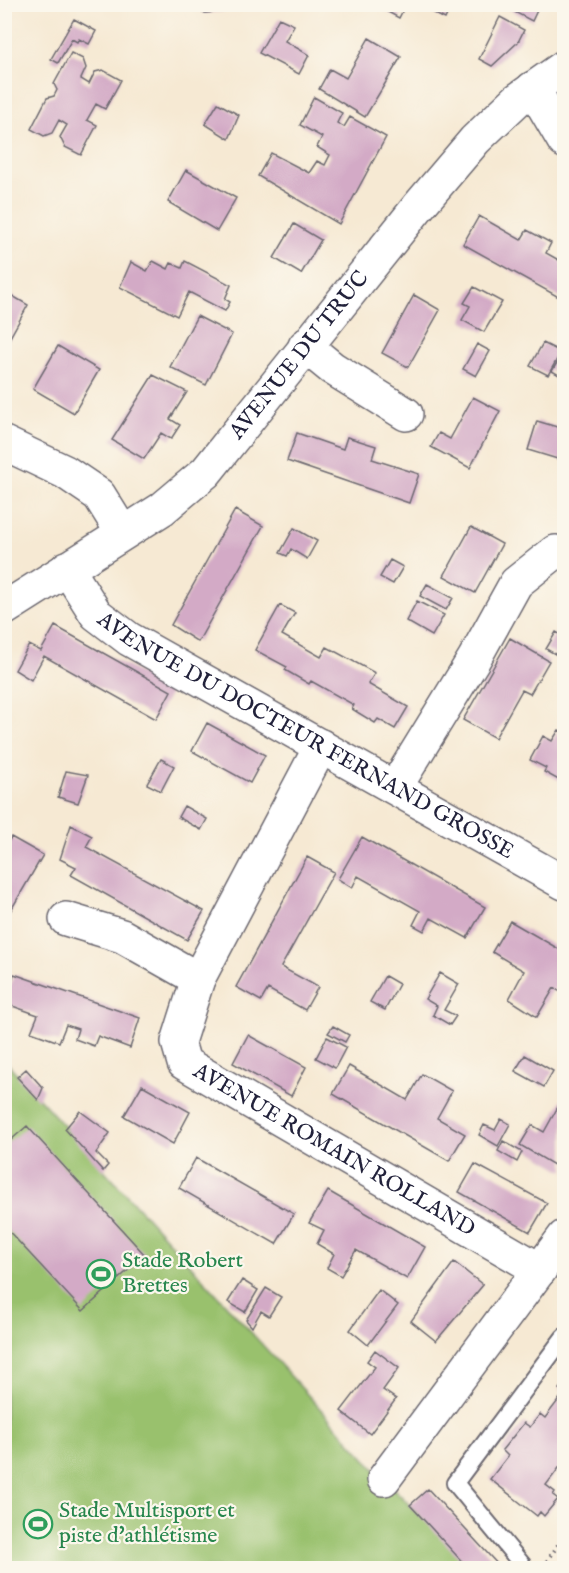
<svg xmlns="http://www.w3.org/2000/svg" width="569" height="1573" font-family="'IM FELL English',serif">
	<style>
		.green { fill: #99c16d; stroke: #5e7254; stroke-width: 1.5 }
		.building { fill: #d3aac6 }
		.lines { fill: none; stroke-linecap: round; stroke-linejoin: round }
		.lane-casing { stroke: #6c6870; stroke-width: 20 }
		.street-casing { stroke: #6c6870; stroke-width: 36 }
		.secondary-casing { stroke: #6c6870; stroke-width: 36 }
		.path { stroke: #6c6870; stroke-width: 4; stroke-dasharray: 1.5 4.5; stroke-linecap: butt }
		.lane { stroke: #fff; stroke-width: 16 }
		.street { stroke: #fff; stroke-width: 33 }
		.secondary { stroke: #fff; stroke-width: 33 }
		.labels { text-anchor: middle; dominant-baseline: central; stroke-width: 4.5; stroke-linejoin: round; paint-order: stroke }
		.street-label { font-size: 22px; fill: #22223b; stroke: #fbf7ec }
		.leisure-label { font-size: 22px; fill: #27864d; stroke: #fbf7ec; text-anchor: start }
	</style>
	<rect width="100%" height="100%" fill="#fbf7ec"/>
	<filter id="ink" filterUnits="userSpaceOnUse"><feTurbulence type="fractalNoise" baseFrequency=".0167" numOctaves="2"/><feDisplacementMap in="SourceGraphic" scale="12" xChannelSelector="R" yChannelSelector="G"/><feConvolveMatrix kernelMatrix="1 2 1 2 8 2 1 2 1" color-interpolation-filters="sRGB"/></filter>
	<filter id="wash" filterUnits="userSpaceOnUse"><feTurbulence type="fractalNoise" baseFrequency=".008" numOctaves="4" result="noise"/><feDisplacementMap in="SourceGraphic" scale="24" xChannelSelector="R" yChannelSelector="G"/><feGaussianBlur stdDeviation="1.35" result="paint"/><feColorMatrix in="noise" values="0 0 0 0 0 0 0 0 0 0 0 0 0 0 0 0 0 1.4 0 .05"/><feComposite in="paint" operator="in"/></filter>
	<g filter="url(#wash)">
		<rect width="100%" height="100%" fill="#f6e9d3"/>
		<!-- green -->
		<path class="green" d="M8,1064L384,1479L473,1568H5L4,1068Z"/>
		<g id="blocks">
			<!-- building -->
			<path class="building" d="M187,4H227V11L205,13Z
				M373,4H406L399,18Z
				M415,4H452L445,19Z
				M499,4H540L532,21Z
				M500,17L524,30L518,42L492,66L479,59Z
				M279,18L294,25L285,41L309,55L299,74L259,53Z
				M74,19L96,31L89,44L79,39L77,42L72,39L58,63L51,59Z
				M369,38L401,57L365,117L319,89L330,69L346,78Z
				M71,53L83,59L86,68L81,79L89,84L95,72L103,70L121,80L105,109L96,104L87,120L97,125L81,155L65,147L60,137L67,125L59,120L52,133L44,136L31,129L47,98L54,96L57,90L54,84Z
				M314,97L342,113L337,123L344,127L350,117L386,137L339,224L258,176L271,153L309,173L317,161L325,165L330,155L317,147L322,137L300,125Z
				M218,103L239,115L229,139L205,124Z
				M186,170L236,198L217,231L168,202Z
				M479,216L521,240L527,230L551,243L546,253L564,263V300L463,244Z
				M294,224L321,240L301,274L274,258Z
				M153,261L168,269L171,263L182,268L185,261L231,285L225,299L230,302L225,311L189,292L177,316L120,287L131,262L147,271Z
				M474,287L502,302L484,332L462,320L470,306L464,303Z
				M4,291L28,305L4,348Z
				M414,295L440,310L408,367L382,353Z
				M197,316L232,334L206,385L170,367Z
				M543,343L561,352L548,375L530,366Z
				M477,344L490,351L476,376L463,369Z
				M58,346L99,370L74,413L33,389Z
				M561,356L564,358V378L552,371Z
				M153,375L187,392L170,419L180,425L171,439L161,433L144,459L112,440Z
				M473,397L500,411L470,468L431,447L439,433L450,439Z
				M537,421L564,429V461L528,450Z
				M297,433L343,449L347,437L376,446L372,459L419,474L409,503L287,461Z
				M235,510L263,526L198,642L171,625Z
				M471,527L502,544L475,593L444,576Z
				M294,528L317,541L307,559L291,549L287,556L280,553Z
				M390,560L403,567L393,584L380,577Z
				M427,584L453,598L446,610L420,596Z
				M417,601L444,615L432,636L406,621Z
				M280,605L295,613L282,635L321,657L327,647L375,673L368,684L408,707L395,729L378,719L375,723L352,709L354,705L311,681L309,684L285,670L287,667L255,650Z
				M55,626L171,691L156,719L44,656L31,680L15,670L29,645L41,651Z
				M556,632L564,637V659L546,649Z
				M510,638L549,661L530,694L522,690L495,738L463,720Z
				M207,723L265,755L250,783L192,751Z
				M559,730L564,733V783L544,772L546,768L530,760L543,736L552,741Z
				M161,759L174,766L161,791L147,784Z
				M66,771L88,775L78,803L58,797Z
				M184,806L207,819L201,830L178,817Z
				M71,825L92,836L86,847L204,911L187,940L71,875L76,867L60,859Z
				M11,837L43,855L4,922V849Z
				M362,837L485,907L467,938L431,918L424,931L413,925L420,911L358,876L352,888L338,879Z
				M307,857L334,872L281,967L318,987L305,1010L268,989L261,1001L236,987Z
				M510,921L564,952V994L554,988L537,1017L509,999L524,971L492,952Z
				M440,973L459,984L444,1010L456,1016L450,1025L433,1015L437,1006L425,999Z
				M14,974L140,1018L130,1048L98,1036L94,1046L75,1039L78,1029L66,1025L59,1042L31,1032L38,1015L4,1003Z
				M385,976L399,984L385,1010L370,1002Z
				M333,1026L349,1035L345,1042L328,1033Z
				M248,1035L306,1067L291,1096L233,1063Z
				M327,1037L346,1047L335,1068L316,1058Z
				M525,1055L553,1071L544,1087L515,1071Z
				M349,1066L407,1100L422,1074L452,1091L437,1118L465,1134L449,1161L333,1094Z
				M26,1069L43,1088L38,1100L17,1077Z
				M142,1085L190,1112L173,1144L124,1116Z
				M564,1096V1171L520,1145L532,1125L544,1132Z
				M80,1111L110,1133L96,1153L108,1165L103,1171L65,1129Z
				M501,1119L510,1124L498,1146L479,1135L484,1125L495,1130Z
				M27,1126L145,1255L83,1311L4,1226V1146Z
				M503,1141L522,1152L517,1162L498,1151Z
				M196,1158L294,1214L276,1244L179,1188Z
				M475,1164L547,1203L530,1232L459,1192Z
				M328,1191L425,1247L407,1279L356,1250L341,1276L327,1268L334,1254L317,1244L324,1230L309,1223Z
				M454,1262L483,1285L436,1341L411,1321Z
				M242,1280L258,1290L245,1312L228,1302Z
				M266,1288L281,1297L269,1316L261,1311L252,1327L246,1320Z
				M379,1290L398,1305L368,1345L350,1330Z
				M375,1350L399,1368L383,1390L396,1399L370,1434L341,1411L375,1367L367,1361Z
				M564,1382V1466L562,1464L546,1485L555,1492L553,1495L558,1499L544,1516L540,1512L537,1516L490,1479L508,1456L502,1450L524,1423L530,1427L540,1414L545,1418L564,1393L559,1389Z
				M428,1489L501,1568H468L410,1505Z"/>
		</g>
	</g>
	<g filter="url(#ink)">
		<use href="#blocks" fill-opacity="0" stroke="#6c6870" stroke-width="1.5"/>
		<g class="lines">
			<!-- lane casing -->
			<g class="lane-casing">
				<path id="lane" d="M525,1568L455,1483L564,1337"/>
			</g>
			<!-- street casing -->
			<g class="street-casing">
				<g id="street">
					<path d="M533,88L564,141"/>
					<path d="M305,346L332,368L406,414"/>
					<path d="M4,443L65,472L99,495L122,532"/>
					<path id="s1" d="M67,568L96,614L129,639L564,883"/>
					<path id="s2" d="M321,746L198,979L178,1042L184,1063L540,1270"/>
					<path d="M396,786L474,659L516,583L555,552"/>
					<path d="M66,919L122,936L198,979"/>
					<path d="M384,1479L564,1237"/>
				</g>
			</g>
			<!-- secondary casing -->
			<g class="secondary-casing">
				<g id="secondary">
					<path id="s3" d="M4,609L162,509L206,472L418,207L475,140L517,100L564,67"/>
				</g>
			</g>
			<!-- path -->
			<path class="path" d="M547,1561L564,1536"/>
			<!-- lane -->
			<use href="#lane" class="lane"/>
			<!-- street -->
			<use href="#street" class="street"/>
			<!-- secondary -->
			<use href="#secondary" class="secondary"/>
		</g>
	</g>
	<!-- icons -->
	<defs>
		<g id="stadium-ring" transform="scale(1.5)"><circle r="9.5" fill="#fbf7ec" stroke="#2e9e5b" stroke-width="1.5"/><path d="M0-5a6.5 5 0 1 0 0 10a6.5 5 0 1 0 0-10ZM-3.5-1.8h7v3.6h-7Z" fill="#2e9e5b"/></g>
	</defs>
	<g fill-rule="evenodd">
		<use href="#stadium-ring" x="101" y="1274"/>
		<use href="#stadium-ring" x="38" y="1524"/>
	</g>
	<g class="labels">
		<!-- street labels -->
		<g class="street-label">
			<text stroke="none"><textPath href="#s3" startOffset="394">AVENUE DU TRUC</textPath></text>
			<text stroke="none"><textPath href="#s1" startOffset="297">AVENUE DU DOCTEUR FERNAND GROSSE</textPath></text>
			<text stroke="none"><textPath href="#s2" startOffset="525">AVENUE ROMAIN ROLLAND</textPath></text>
		</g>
		<!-- leisure labels -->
		<g class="leisure-label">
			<text x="122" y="1261">Stade Robert<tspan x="122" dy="25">Brettes</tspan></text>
			<text x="59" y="1511">Stade Multisport et<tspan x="59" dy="25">piste d'athlétisme</tspan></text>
		</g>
	</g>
	<!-- margin -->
	<rect width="569" height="1573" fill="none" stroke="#fbf7ec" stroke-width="24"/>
</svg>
